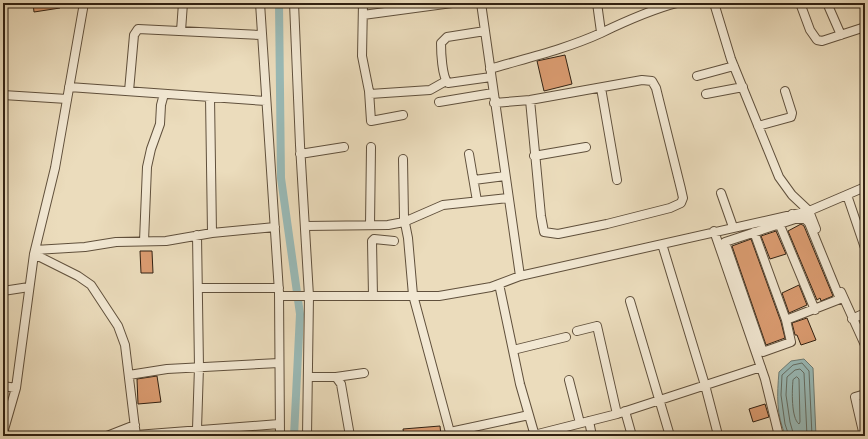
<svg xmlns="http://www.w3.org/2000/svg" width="868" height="439" font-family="'IM FELL English',serif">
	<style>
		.water { fill: #99bab7; stroke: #6f7d75 }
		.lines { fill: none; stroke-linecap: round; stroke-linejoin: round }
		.shore { stroke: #656e64; stroke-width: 1 }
		.canal { stroke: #99bab7; stroke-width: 8 }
		.building { fill: #db9c71; stroke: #312112 }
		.minor-casing { stroke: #60503c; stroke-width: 10 }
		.minor { stroke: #f2e8d3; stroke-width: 8 }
	</style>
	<rect width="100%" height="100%" fill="#ebdcbc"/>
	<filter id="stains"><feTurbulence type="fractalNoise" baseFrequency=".005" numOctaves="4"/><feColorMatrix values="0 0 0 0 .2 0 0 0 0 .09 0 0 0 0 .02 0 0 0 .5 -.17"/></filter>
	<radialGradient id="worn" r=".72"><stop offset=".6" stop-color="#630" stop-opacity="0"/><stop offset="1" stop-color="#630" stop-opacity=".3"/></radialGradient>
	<!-- water -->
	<path class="water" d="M804,359L813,368L816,436H786C776,416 777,394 779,372L791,361Z"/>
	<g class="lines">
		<!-- shore -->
		<path class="shore" d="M797,377L799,379L800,422L799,424C791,418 792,390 793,380Z
			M789,436L785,424L781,395L782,375L793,365L802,363L809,371L812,436
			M794,436L790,422L786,395L787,377L795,370L800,369L804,373L807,436"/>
		<!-- canal -->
		<path class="canal" d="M279,3L281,178L300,314L294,436"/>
	</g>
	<!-- building -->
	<path class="building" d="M33,3H59L60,8L34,12Z
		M565,55L572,84L544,91L537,61Z
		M801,224L804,226L833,296L821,301L820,298L817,300L788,231Z
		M776,231L786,254L770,259L761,236Z
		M751,239L781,322L785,338L766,345L732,246Z
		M140,251H152L153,273H141Z
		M799,285L807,305L789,313L782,293Z
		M807,318L816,340L801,345L797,335H795L792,323Z
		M157,376L161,402L138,404L137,379Z
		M765,404L769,417L753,422L749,409Z
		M440,426L441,436H404L403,429Z"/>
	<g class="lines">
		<!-- minor casing -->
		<g class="minor-casing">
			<path id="minor" d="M260,3L279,292L280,436
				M294,3L300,145L309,296L307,436
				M363,3L362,56L369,91L371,121L403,115
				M481,3L520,276
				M597,3L601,32
				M714,3L731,59L779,177L792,195L809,211L816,229
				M800,3L810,30L817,40L822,41L865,27
				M827,3L841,35
				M363,15L452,3
				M181,31L183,3
				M485,31L447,37L441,43C441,52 442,77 448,83L491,77
				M490,69C527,58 566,49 601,33C626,21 650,10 677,3
				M697,76L734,66
				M69,87L266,101
				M601,88L617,180
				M129,91L134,35L138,29L261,35
				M370,94L430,90L446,81
				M706,94L743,87
				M3,95L67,99
				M439,102L493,93
				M494,103L530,100L642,80L652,81L656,88L681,189L683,198L681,203L670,208L607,224L558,234L544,232L541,216L530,100
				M758,126L791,117L792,113L785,91
				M300,154L344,147
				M469,154L477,201
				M534,156L586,147
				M403,159L404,218L408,238L413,295L451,436
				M474,180L505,176
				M721,193L733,227
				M847,195L865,248
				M792,214L795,219H805L809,223L840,299L786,320L791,342L763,352L725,242L795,219
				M779,223L815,310
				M370,225L371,147
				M305,226L388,225L404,222L443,205L508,198
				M714,231L765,379L779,436
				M754,232L786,320
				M212,233L275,227
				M144,241L147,167L151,149L160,124L161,105L164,94
				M662,244L705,385L718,435
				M35,250L85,247L116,242L166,241L212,233L210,97
				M34,254L78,276L91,285L118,326L125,345L136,436
				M499,284L520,384L535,436
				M198,288H279
				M3,291L29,287
				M841,292L865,345
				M279,296H439L491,287L520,276L809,211L865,187
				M373,296L372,241L374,239L394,241
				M630,301L670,436
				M852,319L865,313
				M513,350L566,337
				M129,375L167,369L279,363
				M308,377H336L341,384L350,436
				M336,377L364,373
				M569,380L580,423
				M3,386L16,388
				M625,411L632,436
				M617,414L761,367
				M589,421L592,436
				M197,429L199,367L197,235
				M450,432L529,415
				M3,433L16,388L34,254L55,168L84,3
				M136,435L279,424
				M534,435L617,414L597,326L577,331
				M107,436L135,425
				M864,436L855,397L865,394"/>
		</g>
		<!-- minor -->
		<use href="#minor" class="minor"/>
	</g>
	<!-- margin -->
	<rect width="868" height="439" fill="none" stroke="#ebdcbc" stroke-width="16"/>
	<rect x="4" y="4" width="860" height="431" fill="none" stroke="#312112" stroke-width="2"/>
	<rect x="8" y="8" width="852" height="423" fill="none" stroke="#312112"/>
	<rect width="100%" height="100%" filter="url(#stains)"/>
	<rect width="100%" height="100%" fill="url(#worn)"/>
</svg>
